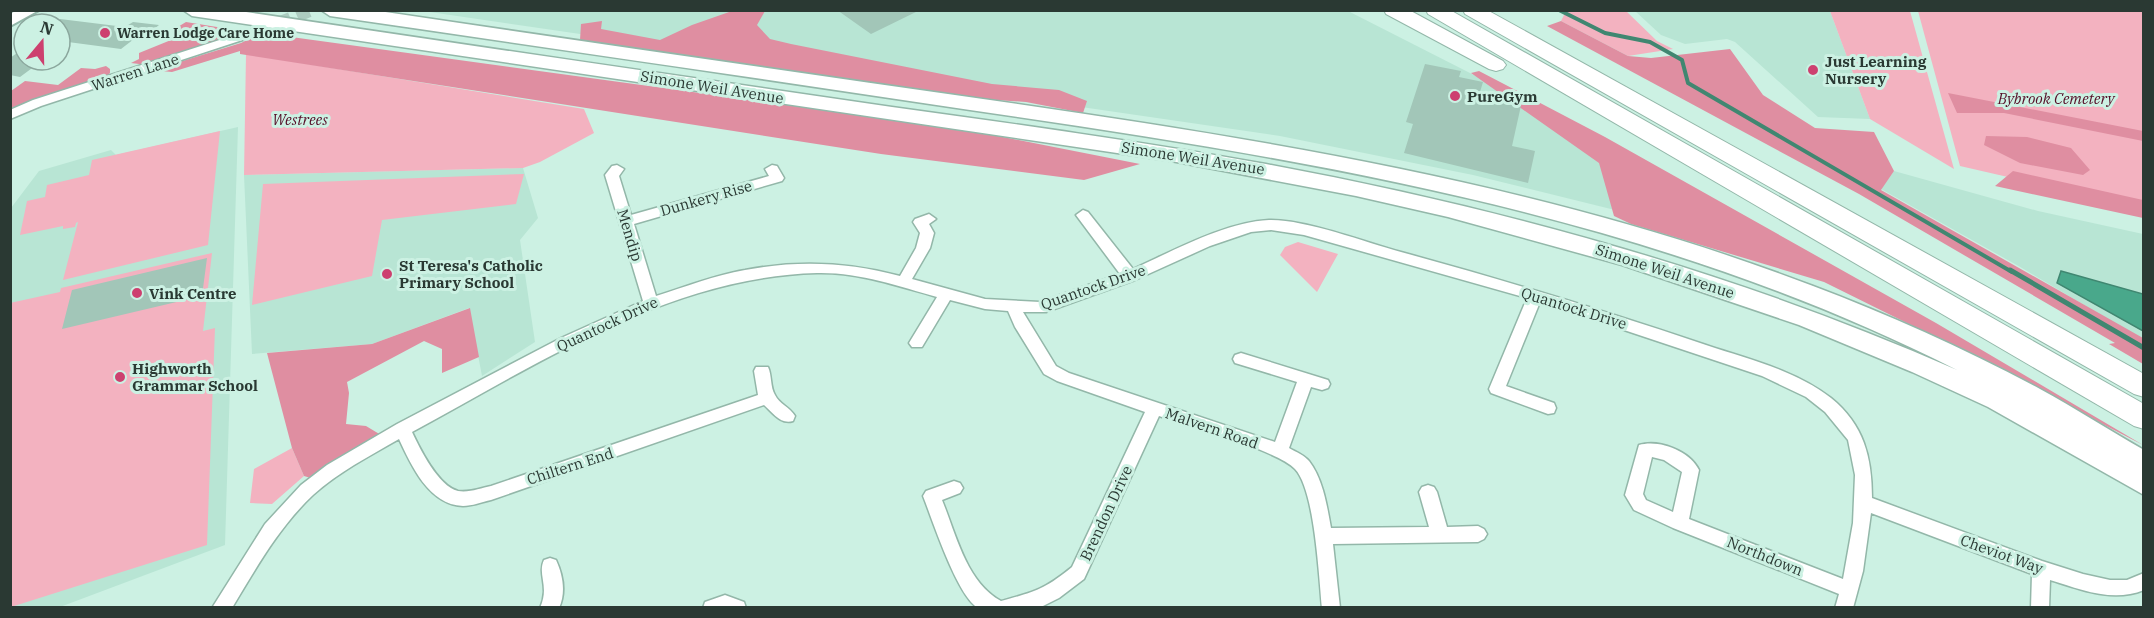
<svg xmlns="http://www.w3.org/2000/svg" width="2154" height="618" font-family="'IBM Plex Serif',serif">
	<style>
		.built { fill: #b8e5d4 }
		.green { fill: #f3b2c0 }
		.forest { fill: #df8ea1 }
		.water { fill: #49a88b; stroke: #408771; stroke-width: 1.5 }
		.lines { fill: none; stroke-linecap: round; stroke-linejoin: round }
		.stream-far1 { stroke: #408771; stroke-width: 4 }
		.stream { stroke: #408771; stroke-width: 5 }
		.building { fill: #a2c6b8 }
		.minor-tunnel { stroke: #acccc0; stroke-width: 13; stroke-dasharray: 13 7; stroke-linecap: butt }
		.minor-casing { stroke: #93b7a9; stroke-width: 3 }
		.primary-casing { stroke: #93b7a9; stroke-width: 4 }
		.trunk-casing { stroke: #93b7a9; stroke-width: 3 }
		.motorway-casing { stroke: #93b7a9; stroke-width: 2 }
		.minor { fill: #fff; fill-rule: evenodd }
		.primary { fill: #fff; fill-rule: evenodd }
		.trunk { fill: #fff; fill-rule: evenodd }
		.motorway { fill: #fff; fill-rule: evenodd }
		.poi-dot { fill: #cd406f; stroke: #ccf1e3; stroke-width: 2 }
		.labels { text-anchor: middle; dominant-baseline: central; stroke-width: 6; stroke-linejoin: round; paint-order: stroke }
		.far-poi-label { font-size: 14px; font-weight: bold; fill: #2a3933; stroke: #ccf1e3; text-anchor: start }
		.poi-label { font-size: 15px; font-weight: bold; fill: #2a3933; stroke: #ccf1e3; text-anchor: start }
		.street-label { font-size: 15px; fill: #2a3933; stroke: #ccf1e3 }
		.park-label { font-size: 15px; font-style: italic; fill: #560e28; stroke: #ccf1e3 }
	</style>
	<rect width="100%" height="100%" fill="#ccf1e3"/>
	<!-- built -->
	<path class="built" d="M423,11H1348L1627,153L1623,212L1473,175L1280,136Z
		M1635,11H1830L1870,119L1818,117L1735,42L1727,39L1685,44L1661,35Z
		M238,127L225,545L60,607L11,608V208L39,171L111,150L116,155Z
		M523,168L538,218L520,240L535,342L482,376L469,308L372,344L252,354L244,175Z
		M1894,171L2038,211L2143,234V340L2022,268L1881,189Z"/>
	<!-- green -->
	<path class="green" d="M1566,11H1626L1657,41L1673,49L1628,56L1561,21Z
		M1830,11H1910L1954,169L1870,119Z
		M1918,11H2143V208L1960,166Z
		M246,54L584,109L594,133L540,162L523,168L244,175Z
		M220,131L208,245L63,280L78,222L76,223L75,227L63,229V226L20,235L27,201L45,197L47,185L89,175L92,160Z
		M524,174L516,204L382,220L372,276L252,305L263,184Z
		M1298,242L1338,254L1317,292L1280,255L1285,247Z
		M212,253L203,331L215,328L207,545L11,607L10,303L60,292L61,288Z
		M292,448L304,476L272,504L250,503L254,469Z"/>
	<!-- forest -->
	<path class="forest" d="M732,11H765L757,25L770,39L791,44L992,84L1059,90L1087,101L1083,113L1026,102L981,99L580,40L581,24L602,21L601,29L660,40L692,25Z
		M1561,21L1628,56L1651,58L1730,49L1763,95L1815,128L1874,132L1894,171L1881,190L2143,338V364L2109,344L2115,343L1859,194L1547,26Z
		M186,22L248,32L147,65L131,63L139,59V53L171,40L176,28Z
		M262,33L963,129L1140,164L1084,180L881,154L240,54V51L172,72L161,71L163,67L241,43Z
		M106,66L110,69V73L105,78L11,108V91L25,81L58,85L81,68L95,69Z
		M1479,71L1605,137L1936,323L2143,445L1931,335L1824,282L1631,224L1614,216L1599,163L1471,73Z
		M1948,93L2143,131V141L2004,113H1957Z
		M1986,136L2027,137L2071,148L2090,170L2083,175L2020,163L1984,145Z
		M2013,171L2143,200V218L1995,186Z
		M470,308L479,357L442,373V349L424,341L347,382L349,393L346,424L366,426L381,435L314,479L304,476L292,448L267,353L372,344Z"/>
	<!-- water -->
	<path class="water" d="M2061,271L2143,294V331L2057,283Z"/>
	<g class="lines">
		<!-- stream-far1 -->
		<path class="stream-far1" d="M1559,10L1605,33L1650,42L1682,60L1688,83L2012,272"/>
		<!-- stream -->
		<path class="stream" d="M2010,270L2144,348"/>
	</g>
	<!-- building -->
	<path class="building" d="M837,10H920L871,34Z
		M60,19L125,27L133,22L159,25L141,40L134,39L121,49L68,42L60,47Z
		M24,48V60H43L20,77L10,75V58Z
		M1425,64L1461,71L1459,77L1483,82L1480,92L1522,101L1512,146L1535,151L1528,183L1404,153L1413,124L1406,122Z
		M207,258L202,296L62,329L72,290Z"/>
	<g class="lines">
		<!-- minor-tunnel -->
		<path class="minor-tunnel" d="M260,31L311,10"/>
		<!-- minor casing -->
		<g class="minor-casing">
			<path id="minor" d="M260,27L266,31L264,33L41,106L10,119V110L33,100Z
				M617,165L624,169L619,176L631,215L769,176L765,169L772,165L777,166L784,178L782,181L634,224L656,296C685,287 715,275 745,270C797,260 849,262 900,276L916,248L920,233L913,222L915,219L929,214L936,219L929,224L934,233L930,248L912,279L985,299L1040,302L1120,274L1076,215L1083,210L1088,212L1133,269C1173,251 1225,222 1269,220C1304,219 1365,242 1401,252C1504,280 1605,311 1706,345C1748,359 1795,370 1831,398C1864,425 1872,457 1872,498L2042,561L2083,574L2110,580H2127L2144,573V590C2112,603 2080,589 2050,580L2049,608H2031L2032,574L1871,513L1863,571L1853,608H1835L1839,594L1673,528L1634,510L1625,495L1639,445C1659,439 1690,451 1699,470L1689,519L1843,579L1853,523L1855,475L1848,440L1825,412L1806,397L1762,376L1540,302L1506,386L1554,403L1556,408L1554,413L1548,414L1491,393L1489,389L1527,298L1304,235L1271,230L1251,232L1210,246L1135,280L1046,312H1023L1056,366L1069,373L1275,442L1297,382L1235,363L1233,359L1235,355L1241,353L1328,380L1330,384L1328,388L1322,390L1311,387L1289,448C1296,452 1304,455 1309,461C1323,479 1327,506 1331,528L1429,527L1419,492L1422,487L1428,485L1434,487L1437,492L1447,527L1478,526L1484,529L1487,534L1484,539L1478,542L1333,544L1340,608H1322C1319,578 1315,490 1295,469C1277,450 1188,426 1159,416L1084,579L1059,598L1039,608H978C957,596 933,521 923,496L926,491L954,481L960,483L963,488L960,493L942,500C956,534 966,582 1001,601C1034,592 1044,590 1072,567L1145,412L1057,381L1044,374L1015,327L1008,311L985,309L950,300L922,347H912L909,343L937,297C898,286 858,272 817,273C669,277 538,364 412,432C420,449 438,486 458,491C469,493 481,488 491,486L758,395L754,371L756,367H768C772,375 770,387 775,395C779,404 790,407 795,416L793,421C781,425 773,413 764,405L491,500C482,502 472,506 463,506C429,505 411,465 399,439C370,456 338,472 313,495C279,527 256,568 232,608H212L265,524L301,485L327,465L397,424L561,338L643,301L605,175L612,166ZM1652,457L1664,460L1682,472L1673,512L1646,500L1643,494Z
				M550,558L556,560C563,575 566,593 559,608H540C550,586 537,575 544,560Z
				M725,595L744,602L746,608H703L705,602Z"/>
		</g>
		<!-- primary casing -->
		<g class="primary-casing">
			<path id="primary" d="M17,10H39L10,26V14Z"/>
		</g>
		<!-- trunk casing -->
		<g class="trunk-casing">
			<path id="trunk" d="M183,10H233C453,43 672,75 892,107C1015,124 1138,141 1260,163C1499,207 1735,272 1957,370C1650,214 1307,159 970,110C757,78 543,47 330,16L321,10H372C573,40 774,69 976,98C1259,139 1544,183 1813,286C1890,315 1967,350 2040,389C2075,408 2109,430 2144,450V495L1988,407L1912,372L1799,325L1622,265L1448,217L1356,196L1171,161L192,16Z"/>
		</g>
		<!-- motorway casing -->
		<g class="motorway-casing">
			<path id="motorway" d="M1384,10H1409L1503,61L1506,65L1503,69L1496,71L1489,69L1386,14Z
				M1426,10H1450L2144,404V429L2134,426L1428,14Z
				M1463,10H1487L2144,374V397L2134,394L1465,14Z"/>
		</g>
		<!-- minor -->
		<use href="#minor" class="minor"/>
		<!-- primary -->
		<use href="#primary" class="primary"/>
		<!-- trunk -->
		<use href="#trunk" class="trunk"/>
		<!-- motorway -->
		<use href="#motorway" class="motorway"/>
	</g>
	<!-- markers -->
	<g class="poi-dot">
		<circle cx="105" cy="33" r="6"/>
		<circle cx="1813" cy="70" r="6"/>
		<circle cx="1455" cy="96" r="6"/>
		<circle cx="387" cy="274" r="6"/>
		<circle cx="137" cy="293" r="6"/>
		<circle cx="120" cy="377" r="6"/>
	</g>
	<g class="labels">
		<!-- far-poi labels -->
		<g class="far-poi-label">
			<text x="117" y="33">Warren Lodge Care Home</text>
		</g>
		<!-- poi labels -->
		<g class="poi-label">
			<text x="1825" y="61">Just Learning<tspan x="1825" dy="17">Nursery</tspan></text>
			<text x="1467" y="96">PureGym</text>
			<text x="399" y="265">St Teresa's Catholic<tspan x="399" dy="17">Primary School</tspan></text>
			<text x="149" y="293">Vink Centre</text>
			<text x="132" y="368">Highworth<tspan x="132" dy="17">Grammar School</tspan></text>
		</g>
		<!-- street labels -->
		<g class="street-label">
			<text transform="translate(135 72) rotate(-18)">Warren Lane</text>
			<text transform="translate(712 87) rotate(9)">Simone Weil Avenue</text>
			<text transform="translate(1193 158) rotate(9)">Simone Weil Avenue</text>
			<text transform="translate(706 198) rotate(-16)">Dunkery Rise</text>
			<text transform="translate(630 235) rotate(73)">Mendip</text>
			<text transform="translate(1665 271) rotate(18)">Simone Weil Avenue</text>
			<text transform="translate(1093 287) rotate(-19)">Quantock Drive</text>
			<text transform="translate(1574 308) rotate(17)">Quantock Drive</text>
			<text transform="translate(607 324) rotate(-25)">Quantock Drive</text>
			<text transform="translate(1212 428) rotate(19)">Malvern Road</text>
			<text transform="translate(570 466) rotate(-18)">Chiltern End</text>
			<text transform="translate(1106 513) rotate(-65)">Brendon Drive</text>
			<text transform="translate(2002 554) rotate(20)">Cheviot Way</text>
			<text transform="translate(1765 556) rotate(22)">Northdown</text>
		</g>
		<!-- park labels -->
		<g class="park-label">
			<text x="2056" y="98">Bybrook Cemetery</text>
			<text x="300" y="119">Westrees</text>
		</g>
	</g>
	<!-- border -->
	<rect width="2154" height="618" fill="none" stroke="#2a3933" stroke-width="24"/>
	<!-- north arrow -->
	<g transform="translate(42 42) rotate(19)"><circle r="28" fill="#ccf1e3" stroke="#8ba79d" stroke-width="1.5"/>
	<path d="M0-4.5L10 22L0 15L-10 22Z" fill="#cd406f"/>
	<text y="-9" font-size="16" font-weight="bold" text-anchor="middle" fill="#2a3933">N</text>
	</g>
</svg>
